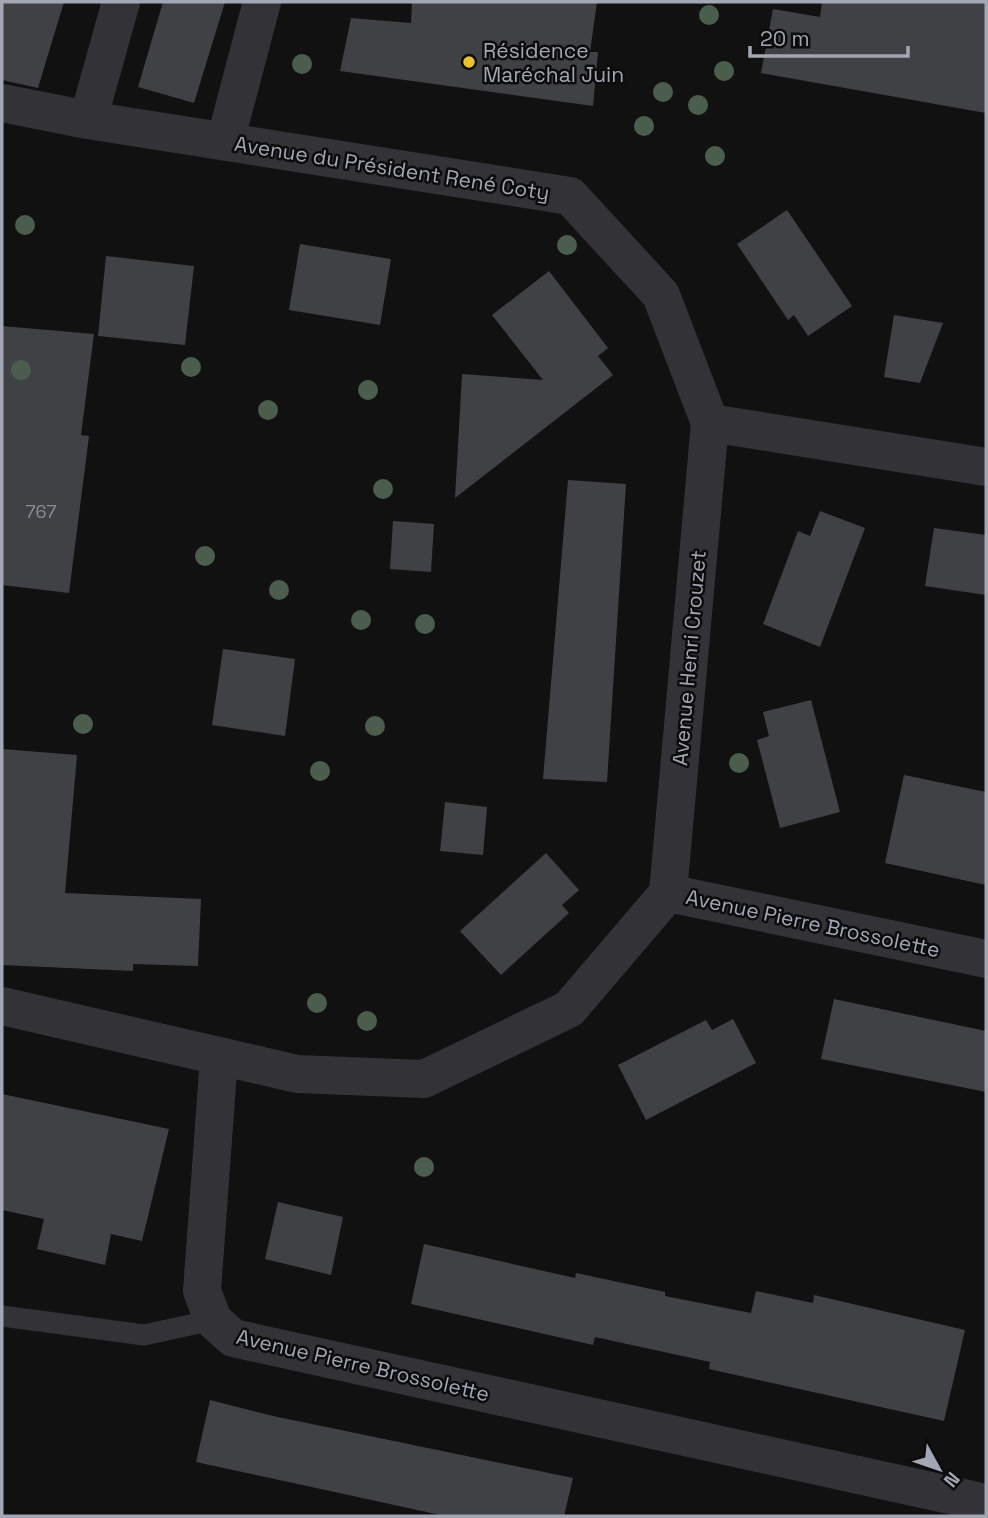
<svg xmlns="http://www.w3.org/2000/svg" width="988" height="1518" font-family="'Space Grotesk',sans-serif">
	<style>
		.building { fill: #404145 }
		.lines { fill: none; stroke-linecap: round; stroke-linejoin: round }
		.lane { stroke: #323237; stroke-width: 21 }
		.street { stroke: #323237; stroke-width: 38 }
		.tree { fill: #4b5e4e }
		.poi-dot { fill: #ebc030; stroke: #0c0c0d; stroke-width: 2.5 }
		.labels { text-anchor: middle; dominant-baseline: central; stroke-width: 5; stroke-linejoin: round; paint-order: stroke }
		.number-label { font-size: 18px; fill: #8a8d98 }
		.poi-label { font-size: 21px; fill: #a3a6b3; stroke: #0c0c0d; text-anchor: start }
		.street-label { font-size: 21px; fill: #a3a6b3; stroke: #0c0c0d }
	</style>
	<rect width="100%" height="100%" fill="#111112"/>
	<!-- building -->
	<path class="building" d="M2,2H64L38,88L2,80Z
		M163,2H225L194,103L138,87Z
		M412,2H597L590,52H598L593,106L340,71L351,18L411,23Z
		M822,2H986V113L761,73L773,9L820,17Z
		M787,210L852,306L808,336L794,315L788,320L737,244Z
		M300,244L391,259L380,325L289,310Z
		M106,256L194,266L185,345L98,336Z
		M549,271L608,348L598,356L613,375L455,498L462,374L543,380L492,315Z
		M894,315L943,323L920,383L884,377Z
		M2,326L94,334L81,435L89,436L69,593L2,585Z
		M568,480L626,484L607,782L543,779Z
		M820,511L865,528L820,647L763,624L798,531L810,536Z
		M393,521L434,524L431,572L390,569Z
		M934,528L986,535V595L925,586Z
		M223,649L295,659L285,736L212,725Z
		M811,700L840,812L780,828L757,740L769,736L763,712Z
		M2,749L77,755L65,893L201,899L198,966L133,964V971L2,965Z
		M904,775L986,792V885L885,863Z
		M445,802L487,807L483,855L440,851Z
		M546,853L579,890L562,905L569,913L501,975L460,931Z
		M834,999L986,1031V1092L821,1059Z
		M733,1019L756,1063L646,1120L618,1065L706,1020L712,1030Z
		M2,1094L169,1129L142,1241L111,1234L105,1265L37,1249L44,1219L2,1210Z
		M278,1202L343,1217L331,1275L265,1259Z
		M424,1244L575,1278L576,1273L665,1292V1296L751,1313L756,1291L813,1303L814,1295L965,1330L944,1421L709,1369L710,1362L595,1337L593,1345L411,1304Z
		M210,1400L273,1416L573,1478L564,1516H445L196,1462Z"/>
	<g class="lines">
		<!-- lane -->
		<path class="lane" d="M2,1316L144,1335L213,1320"/>
		<!-- street -->
		<path class="street" d="M2,103L88,120L570,196L661,295L710,423L986,467
			M88,120L121,2
			M225,142L262,2
			M668,893L710,423
			M668,893L986,959
			M2,1006L297,1074L424,1079L569,1009L668,893
			M219,1057L202,1291L213,1320L233,1338L986,1503"/>
	</g>
	<!-- trees -->
	<g class="tree">
		<circle cx="709" cy="15" r="10"/>
		<circle cx="302" cy="64" r="10"/>
		<circle cx="724" cy="71" r="10"/>
		<circle cx="663" cy="92" r="10"/>
		<circle cx="698" cy="105" r="10"/>
		<circle cx="644" cy="126" r="10"/>
		<circle cx="715" cy="156" r="10"/>
		<circle cx="25" cy="225" r="10"/>
		<circle cx="567" cy="245" r="10"/>
		<circle cx="191" cy="367" r="10"/>
		<circle cx="21" cy="370" r="10"/>
		<circle cx="368" cy="390" r="10"/>
		<circle cx="268" cy="410" r="10"/>
		<circle cx="383" cy="489" r="10"/>
		<circle cx="205" cy="556" r="10"/>
		<circle cx="279" cy="590" r="10"/>
		<circle cx="361" cy="620" r="10"/>
		<circle cx="425" cy="624" r="10"/>
		<circle cx="83" cy="724" r="10"/>
		<circle cx="375" cy="726" r="10"/>
		<circle cx="739" cy="763" r="10"/>
		<circle cx="320" cy="771" r="10"/>
		<circle cx="317" cy="1003" r="10"/>
		<circle cx="367" cy="1021" r="10"/>
		<circle cx="424" cy="1167" r="10"/>
	</g>
	<!-- markers -->
	<circle class="poi-dot" cx="469" cy="62" r="7"/>
	<g class="labels">
		<!-- number labels -->
		<g class="number-label">
			<text x="41" y="511">767</text>
		</g>
		<!-- poi labels -->
		<g class="poi-label">
			<text x="483" y="50">Résidence<tspan x="483" dy="24">Maréchal Juin</tspan></text>
		</g>
		<!-- street labels -->
		<g class="street-label">
			<text transform="translate(392 168) rotate(9)">Avenue du Président René Coty</text>
			<text transform="translate(689 658) rotate(-85)">Avenue Henri Crouzet</text>
			<text transform="translate(813 923) rotate(12)">Avenue Pierre Brossolette</text>
			<text transform="translate(363 1365) rotate(13)">Avenue Pierre Brossolette</text>
		</g>
	</g>
	<!-- border -->
	<rect width="988" height="1518" fill="none" stroke="#a3a6b3" stroke-width="7"/>
	<!-- north arrow -->
	<g transform="translate(939 1469) rotate(130)" stroke="#0c0c0d" stroke-width="5" paint-order="stroke">
	<path d="M0-5L12 26L0 18L-12 26Z" fill="#a3a6b3"/>
	<text y="-10" font-size="19" font-weight="bold" text-anchor="middle" fill="#a3a6b3">N</text>
	</g>
	<!-- scale -->
	<path d="M750 46v10h158v-10" fill="none" stroke="#a3a6b3" stroke-width="3.5"/>
	<text x="760" y="46" font-size="21" fill="#a3a6b3" stroke="#0c0c0d" stroke-width="5" paint-order="stroke">20 m</text>
</svg>
